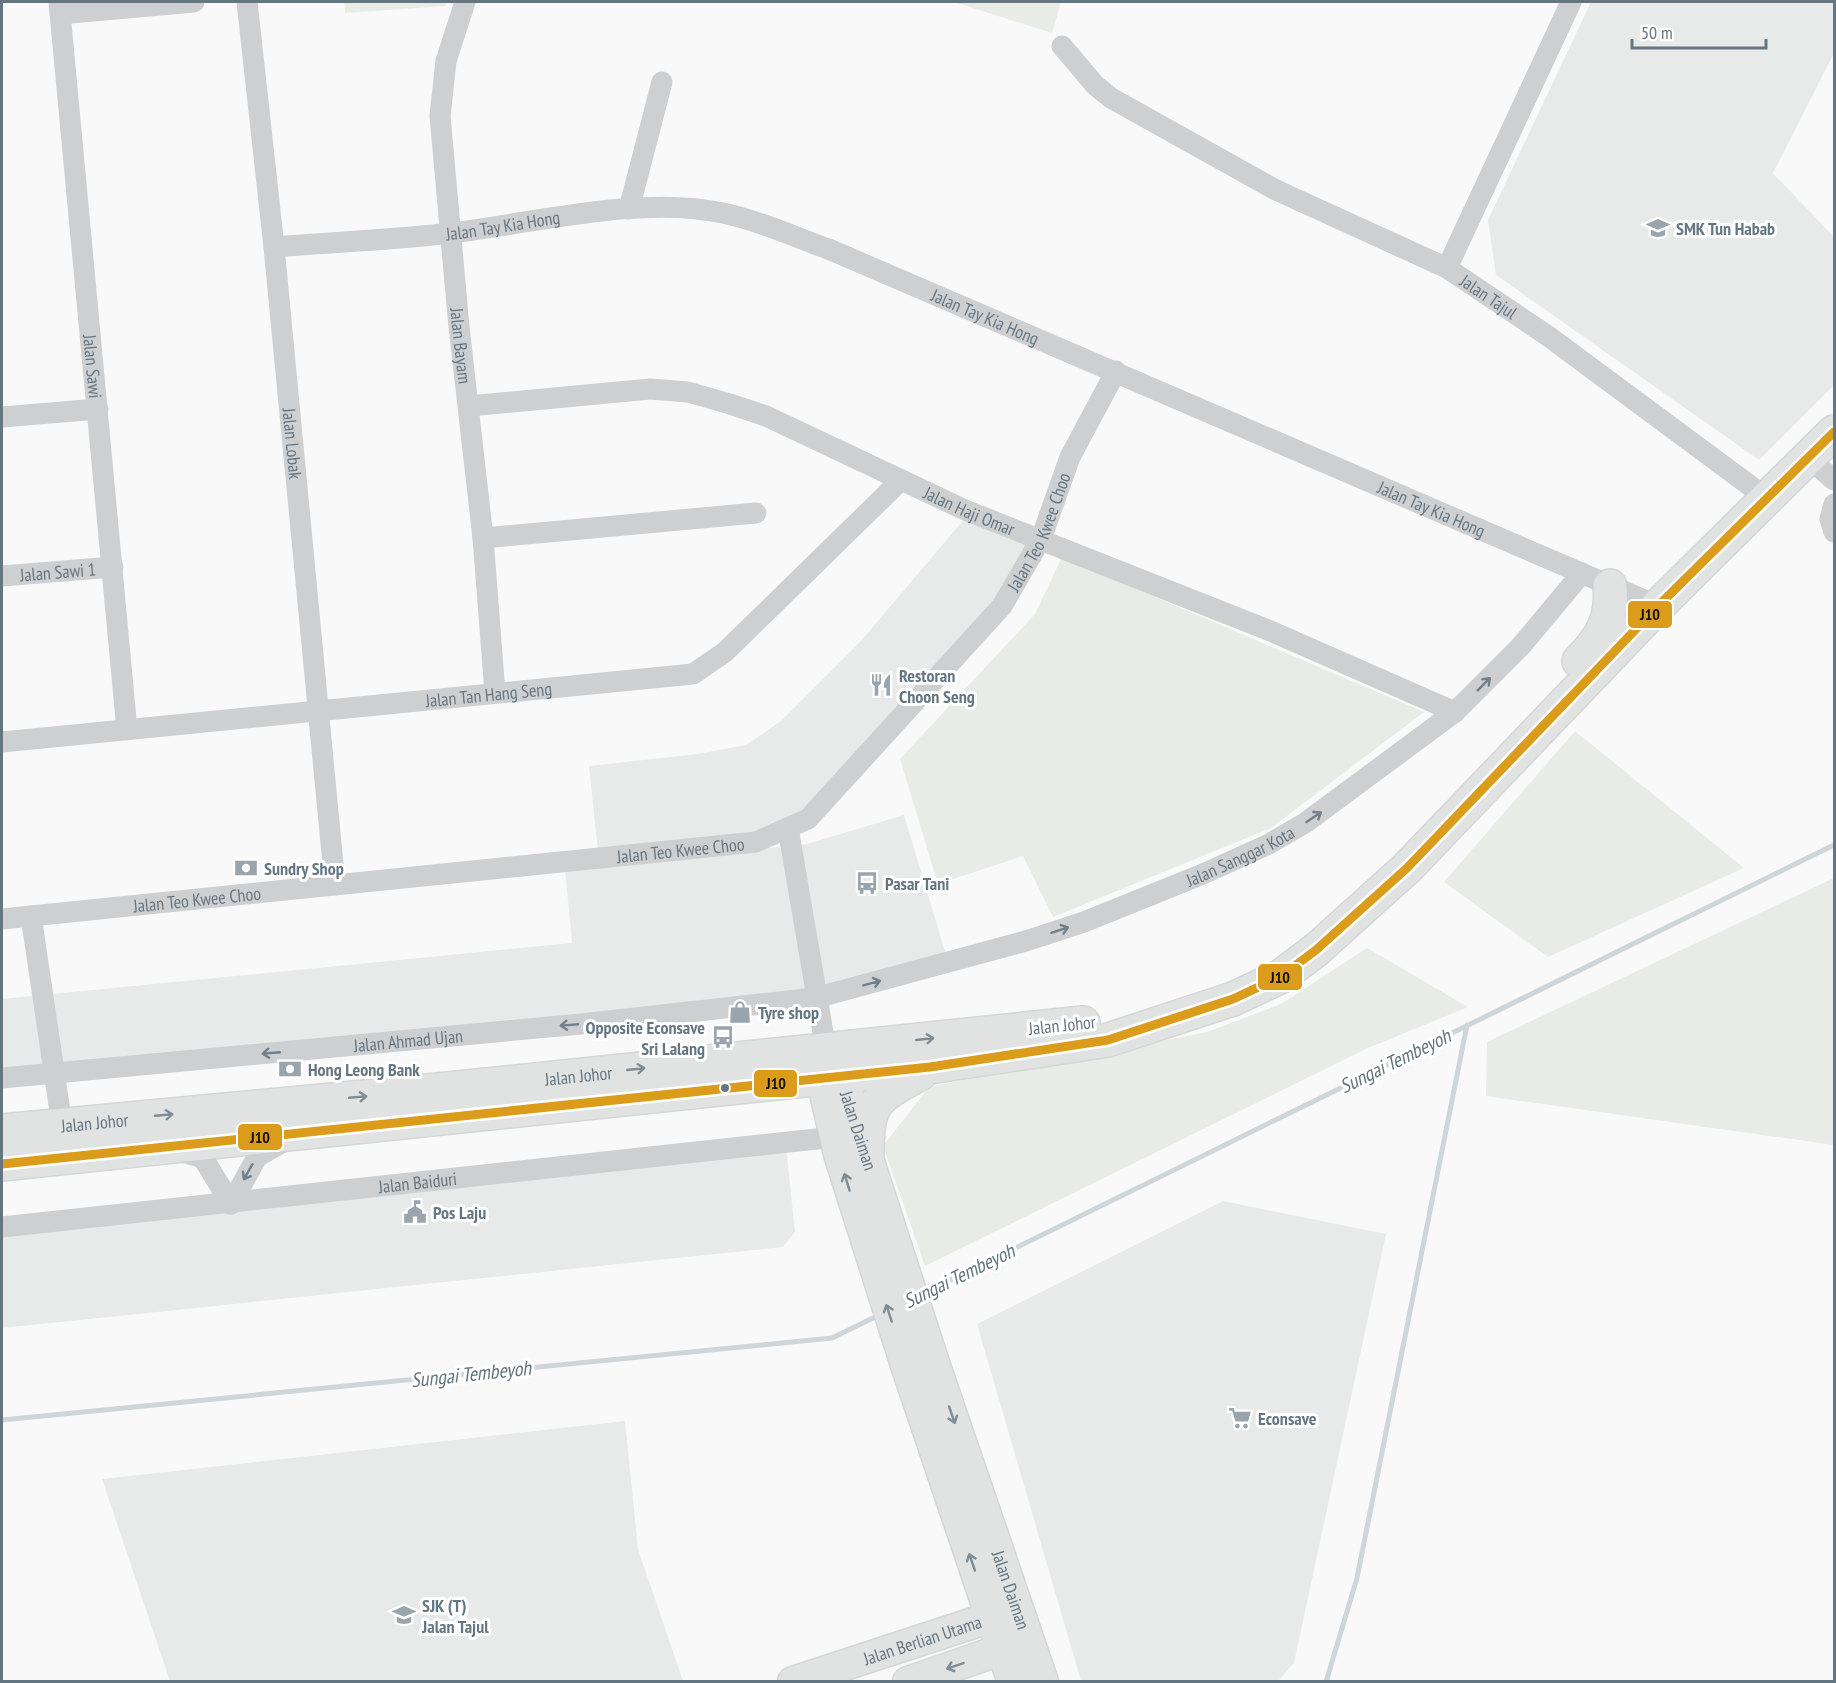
<svg xmlns="http://www.w3.org/2000/svg" width="1836" height="1683" font-family="'PT Sans Narrow',sans-serif">
	<style>
		.built { fill: #e8e9e9 }
		.green { fill: #e8ebe6 }
		.lines { fill: none; stroke-linecap: round; stroke-linejoin: round }
		.stream { stroke: #ced6d9; stroke-width: 5 }
		.secondary-casing { stroke: #d5d6d7; stroke-width: 33 }
		.highway-casing { stroke: #d5d6d6; stroke-width: 36 }
		.street { stroke: #cecfd0; stroke-width: 21 }
		.secondary { stroke: #e1e2e2; stroke-width: 30 }
		.highway { stroke: #e1e2e2; stroke-width: 33 }
		.bus-1-casing { stroke: #fff; stroke-width: 14 }
		.bus-1 { stroke: #da9c1a; stroke-width: 9 }
		.oneway { stroke: #707f8b }
		.oneway2 { stroke: #7e8c96 }
		.bus-dot { fill: #657683; stroke: #fff; stroke-width: 2 }
		.labels { text-anchor: middle; dominant-baseline: central; stroke-width: 6; stroke-linejoin: round; paint-order: stroke }
		.street-label { font-size: 18px; fill: #657683; stroke: #fff }
		.poi-label { font-size: 18px; font-weight: bold; fill: #657683; stroke: #fff; text-anchor: start }
		.water-label { font-size: 20px; font-style: italic; fill: #60757c; stroke: #fff }
		.line-badge { stroke: #fff; stroke-width: 2 }
		.pale-badge-label { font-size: 16px; text-anchor: middle; font-weight: bold; fill: #111 }
	</style>
	<rect width="100%" height="100%" fill="#f9f9f9"/>
	<!-- built -->
	<path class="built" d="M1591,2H1834V53L1773,173L1834,237V385L1759,460L1496,275L1488,220Z
		M966,517L1032,542L996,603L804,814L754,835L598,851L589,766L698,754L746,745L781,721L861,641Z
		M904,815L950,968L822,1003L2,1085V999L572,943L565,868L807,844Z
		M785,1137L795,1232L783,1247L2,1328V1221Z
		M1223,1201L1386,1234L1294,1663L1278,1681H1081L977,1324Z
		M625,1421L638,1549L683,1681H170L102,1479Z"/>
	<!-- green -->
	<path class="green" d="M344,2H447L445,6L345,13Z
		M954,2H1061L1052,33Z
		M1062,557L1424,712L1271,828L1053,917L1023,856L938,884L900,759L1035,614Z
		M1575,731L1744,868L1548,957L1444,882Z
		M1834,878V1145L1486,1096L1487,1042Z
		M1367,948L1468,1007L1368,1048L925,1266L883,1146L929,1087L1207,1032L1281,1004Z"/>
	<g class="lines">
		<!-- stream -->
		<path class="stream" d="M922,1294L1834,845
			M2,1420L832,1338L881,1314
			M1326,1682L1357,1578L1467,1025"/>
		<!-- secondary casing -->
		<g class="secondary-casing">
			<g id="secondary">
				<path id="s12" d="M828,1055L842,1078L933,1360L1043,1682"/>
				<path d="M823,1067L822,1080L839,1154L907,1368L1013,1682"/>
				<path id="s13" d="M793,1682L1010,1611"/>
				<path d="M908,1682L1020,1643"/>
			</g>
		</g>
		<!-- highway casing -->
		<g class="highway-casing">
			<g id="highway">
				<path d="M1579,661C1602,638 1613,619 1610,586"/>
				<path id="s14" d="M2,1131L438,1090L1083,1023"/>
				<path d="M867,1159C867,1102 872,1100 921,1073"/>
				<path d="M2,1164L930,1067L1108,1040L1233,999L1280,977L1316,950L1407,868L1658,606L1834,432"/>
			</g>
		</g>
		<!-- street -->
		<g class="street">
			<path id="s1" d="M59,2L127,730"/>
			<path id="s2" d="M247,2L274,247L335,885"/>
			<path id="s3" d="M465,2L446,61L440,116L459,327L483,538L495,693"/>
			<path id="s4" d="M1571,2L1447,268L1548,336L1768,499"/>
			<path d="M60,14L194,2"/>
			<path d="M1062,46L1095,85L1111,98L1276,190L1447,268"/>
			<path d="M629,209L662,82"/>
			<path id="s5" d="M274,247C333,242 393,240 451,233C535,223 641,195 723,213C760,221 795,237 831,250L1658,606"/>
			<path id="s6" d="M469,406L650,389L688,392L730,404L766,416L965,510L1273,632L1455,712"/>
			<path d="M2,417L98,409"/>
			<path d="M1808,458L1834,480"/>
			<path d="M1834,504L1830,519L1834,532"/>
			<path d="M483,538L756,513"/>
			<path id="s7" d="M2,576L113,567"/>
			<path id="s8" d="M2,742L693,674L725,652L901,480"/>
			<path d="M788,828L826,1050"/>
			<path d="M31,916L62,1125"/>
			<path id="s9" d="M2,919L756,842L808,819L1002,606L1041,539L1070,457L1116,371"/>
			<path id="s10" d="M2,1078L581,1024L815,998L1026,941L1084,922L1203,874L1269,844L1305,823L1455,712L1521,646L1582,573"/>
			<path d="M178,1151L203,1158L231,1204"/>
			<path d="M231,1204L257,1157L285,1141"/>
			<path id="s11" d="M2,1227L835,1137"/>
		</g>
		<!-- secondary -->
		<use href="#secondary" class="secondary"/>
		<!-- highway -->
		<use href="#highway" class="highway"/>
		<!-- bus-1 casing -->
		<g class="bus-1-casing">
			<path id="bus-1" d="M2,1164L930,1067L1108,1040L1233,999L1280,977L1316,950L1407,868L1658,606L1834,432"/>
		</g>
		<!-- bus-1 -->
		<use href="#bus-1" class="bus-1"/>
	</g>
	<!-- one-way arrows -->
	<defs><path id="oneway-shaft" d="M-6 0H5M1.5-3L5.5 0L1.5 3" fill="none" stroke-width="1.6" stroke-linecap="round" stroke-linejoin="round" transform="scale(1.5)"/></defs>
	<g class="oneway">
		<use href="#oneway-shaft" transform="translate(1484 684) rotate(-45)"/>
		<use href="#oneway-shaft" transform="translate(1314 817) rotate(-34)"/>
		<use href="#oneway-shaft" transform="translate(1060 930) rotate(-18)"/>
		<use href="#oneway-shaft" transform="translate(872 983) rotate(-15)"/>
		<use href="#oneway-shaft" transform="translate(569 1025) rotate(175)"/>
		<use href="#oneway-shaft" transform="translate(271 1053) rotate(175)"/>
		<use href="#oneway-shaft" transform="translate(248 1172) rotate(120)"/>
	</g>
	<g class="oneway2">
		<use href="#oneway-shaft" transform="translate(925 1039) rotate(-6)"/>
		<use href="#oneway-shaft" transform="translate(636 1069) rotate(-6)"/>
		<use href="#oneway-shaft" transform="translate(358 1097) rotate(-5)"/>
		<use href="#oneway-shaft" transform="translate(164 1115) rotate(-5)"/>
		<use href="#oneway-shaft" transform="translate(847 1182) rotate(-107)"/>
		<use href="#oneway-shaft" transform="translate(889 1313) rotate(-108)"/>
		<use href="#oneway-shaft" transform="translate(952 1415) rotate(71)"/>
		<use href="#oneway-shaft" transform="translate(972 1562) rotate(-109)"/>
		<use href="#oneway-shaft" transform="translate(955 1666) rotate(161)"/>
	</g>
	<!-- icons -->
	<defs>
		<g id="school-bare" transform="scale(1.8)"><path d="M0-5L7-2L0 1L-7-2ZM-4 1L0 2.5L4 1V4Q0 6-4 4Z" fill="#99a4ac" stroke="#fff" stroke-width="2.5" paint-order="stroke"/></g>
		<g id="restaurant-bare" transform="scale(1.8)"><path d="M-5-6h1v4h1v-4h1v4h1v-4h1v5L-1.5 .5V6h-2V.5L-5-1ZM5-6V6H3V1.5H1.5Q1.5-4 5-6Z" fill="#99a4ac" stroke="#fff" stroke-width="2.5" paint-order="stroke"/></g>
		<g id="bank-bare" transform="scale(1.8)"><path d="M-6-4H6V4H-6ZM0-2.3a2.3 2.3 0 1 0 0 4.6a2.3 2.3 0 1 0 0-4.6Z" fill="#99a4ac" stroke="#fff" stroke-width="2.5" paint-order="stroke"/></g>
		<g id="bus-bare" transform="scale(1.8)"><path d="M-5-6H5V4H4V6H2V4H-2V6H-4V4H-5ZM-3.5-4V0h7V-4ZM-3.5 1.2v1.5H-2V1.2ZM2 1.2v1.5H3.5V1.2Z" fill="#99a4ac" stroke="#fff" stroke-width="2.5" paint-order="stroke"/></g>
		<g id="shop-bare" transform="scale(1.8)"><path d="M-5-2.5h2.3a2.7 3.5 0 0 1 5.4 0H5L5.5 6h-11ZM-1.5-2.5h3a1.5 2.3 0 0 0-3 0Z" fill="#99a4ac" stroke="#fff" stroke-width="2.5" paint-order="stroke"/></g>
		<g id="civic-bare" transform="scale(1.8)"><path d="M-.6-6.5H3V-4.5H.6V-3L4-1V1h2V6H-6V1h2V-1L-.6-3ZM-1.2 2.5V6h2.4V2.5Z" fill="#99a4ac" stroke="#fff" stroke-width="2.5" paint-order="stroke"/></g>
		<g id="supermarket-bare" transform="scale(1.8)"><path d="M-6-5.5h2.5l.6 2H6L4.5 2H-2.5L-4.4-4H-6ZM-1.5 3.2a1.3 1.3 0 1 0 .1 0ZM3 3.2a1.3 1.3 0 1 0 .1 0Z" fill="#99a4ac" stroke="#fff" stroke-width="2.5" paint-order="stroke"/></g>
	</defs>
	<g fill-rule="evenodd">
		<use href="#school-bare" x="1658" y="228"/>
		<use href="#restaurant-bare" x="881" y="685"/>
		<use href="#bank-bare" x="246" y="868"/>
		<use href="#bus-bare" x="867" y="883"/>
		<use href="#shop-bare" x="740" y="1012"/>
		<use href="#bus-bare" x="723" y="1037"/>
		<use href="#bank-bare" x="290" y="1069"/>
		<use href="#civic-bare" x="415" y="1212"/>
		<use href="#supermarket-bare" x="1240" y="1418"/>
		<use href="#school-bare" x="404" y="1615"/>
	</g>
	<!-- markers -->
	<circle class="bus-dot" cx="725" cy="1088" r="5"/>
	<g class="labels">
		<!-- street labels -->
		<g class="street-label">
			<text stroke="none"><textPath href="#s5" startOffset="230">Jalan Tay Kia Hong</textPath></text>
			<text stroke="none"><textPath href="#s4" startOffset="344">Jalan Tajul</textPath></text>
			<text stroke="none"><textPath href="#s5" startOffset="734">Jalan Tay Kia Hong</textPath></text>
			<text stroke="none"><textPath href="#s3" startOffset="348">Jalan Bayam</textPath></text>
			<text stroke="none"><textPath href="#s1" startOffset="366">Jalan Sawi</textPath></text>
			<text stroke="none"><textPath href="#s2" startOffset="444">Jalan Lobak</textPath></text>
			<text stroke="none"><textPath href="#s5" startOffset="1220">Jalan Tay Kia Hong</textPath></text>
			<text stroke="none"><textPath href="#s6" startOffset="526">Jalan Haji Omar</textPath></text>
			<text stroke="none"><textPath href="#s9" startOffset="1186">Jalan Teo Kwee Choo</textPath></text>
			<text stroke="none"><textPath href="#s7" startOffset="56">Jalan Sawi 1</textPath></text>
			<text stroke="none"><textPath href="#s8" startOffset="489">Jalan Tan Hang Seng</textPath></text>
			<text stroke="none"><textPath href="#s9" startOffset="682">Jalan Teo Kwee Choo</textPath></text>
			<text stroke="none"><textPath href="#s10" startOffset="1266">Jalan Sanggar Kota</textPath></text>
			<text stroke="none"><textPath href="#s9" startOffset="196">Jalan Teo Kwee Choo</textPath></text>
			<text transform="translate(1062 1025) rotate(-6)">Jalan Johor</text>
			<text stroke="none"><textPath href="#s10" startOffset="408">Jalan Ahmad Ujan</textPath></text>
			<text stroke="none"><textPath href="#s14" startOffset="579">Jalan Johor</textPath></text>
			<text stroke="none"><textPath href="#s14" startOffset="93">Jalan Johor</textPath></text>
			<text stroke="none"><textPath href="#s12" startOffset="82">Jalan Daiman</textPath></text>
			<text stroke="none"><textPath href="#s11" startOffset="418">Jalan Baiduri</textPath></text>
			<text stroke="none"><textPath href="#s12" startOffset="566">Jalan Daiman</textPath></text>
			<text stroke="none"><textPath href="#s13" startOffset="136">Jalan Berlian Utama</textPath></text>
		</g>
		<!-- poi labels -->
		<g class="poi-label">
			<text x="1676" y="228">SMK Tun Habab</text>
			<text x="899" y="675">Restoran<tspan x="899" dy="21">Choon Seng</tspan></text>
			<text x="264" y="868">Sundry Shop</text>
			<text x="885" y="883">Pasar Tani</text>
			<text x="758" y="1012">Tyre shop</text>
			<text x="705" y="1027" text-anchor="end">Opposite Econsave<tspan x="705" dy="21">Sri Lalang</tspan></text>
			<text x="308" y="1069">Hong Leong Bank</text>
			<text x="433" y="1212">Pos Laju</text>
			<text x="1258" y="1418">Econsave</text>
			<text x="422" y="1605">SJK (T)<tspan x="422" dy="21">Jalan Tajul</tspan></text>
		</g>
		<!-- water labels -->
		<g class="water-label">
			<text transform="translate(1395 1061) rotate(-26)">Sungai Tembeyoh</text>
			<text transform="translate(959 1276) rotate(-26)">Sungai Tembeyoh</text>
			<text transform="translate(471 1374) rotate(-6)">Sungai Tembeyoh</text>
		</g>
	</g>
	<g class="line-badge">
		<rect x="1627" y="600" width="46" height="29" rx="6" fill="#da9c1a"/>
		<rect x="1257" y="963" width="46" height="28" rx="6" fill="#da9c1a"/>
		<rect x="753" y="1069" width="45" height="29" rx="6" fill="#da9c1a"/>
		<rect x="237" y="1123" width="46" height="28" rx="6" fill="#da9c1a"/>
	</g>
	<g class="pale-badge-label">
		<text x="1650" y="620">J10</text>
		<text x="1280" y="983">J10</text>
		<text x="776" y="1089">J10</text>
		<text x="260" y="1143">J10</text>
	</g>
	<!-- border -->
	<rect width="1836" height="1683" fill="none" stroke="#657683" stroke-width="6"/>
	<!-- scale -->
	<path d="M1632 39v9h134v-9" fill="none" stroke="#657683" stroke-width="3"/>
	<text x="1641" y="39" font-size="18" fill="#657683" stroke="#ffffff" stroke-width="4.5" paint-order="stroke">50 m</text>
</svg>
